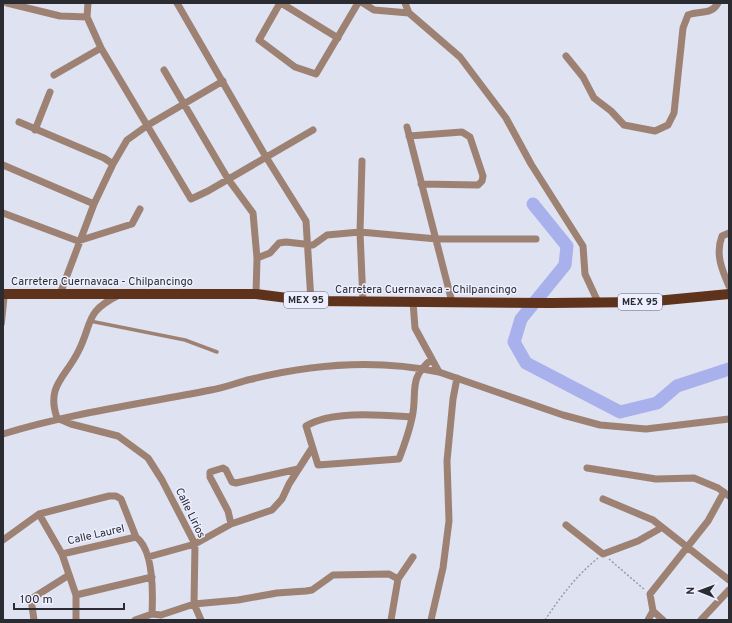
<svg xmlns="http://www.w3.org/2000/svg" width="732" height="623" font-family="Overpass,sans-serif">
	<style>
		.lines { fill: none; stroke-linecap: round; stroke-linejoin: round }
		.river { stroke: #a8b1ec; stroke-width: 13 }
		.path { stroke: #999ba7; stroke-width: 1.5; stroke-dasharray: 2 2; stroke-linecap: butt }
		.service { stroke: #9d8274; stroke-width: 3.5 }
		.minor { stroke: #9d8274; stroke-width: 7 }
		.primary { stroke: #5f331b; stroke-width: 10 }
		.labels { text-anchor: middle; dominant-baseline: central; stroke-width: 3; stroke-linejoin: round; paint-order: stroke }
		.shield { fill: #edefff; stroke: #656670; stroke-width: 1 }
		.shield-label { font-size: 10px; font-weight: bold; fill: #2b2c32 }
		.street-label { font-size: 11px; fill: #2b2c32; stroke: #edefff }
	</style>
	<rect width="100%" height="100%" fill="#dfe2f1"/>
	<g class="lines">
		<!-- river -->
		<path class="river" d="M533,204L567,246L565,265L521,319L514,342L526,363L620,412L657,403L677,386L729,369"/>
		<!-- path -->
		<path class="path" d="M609,559L645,590
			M545,620C561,596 576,576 598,558"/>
		<!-- service -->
		<path class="service" d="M90,321L185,340L217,352
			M3,324L6,295"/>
		<!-- minor -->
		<path class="minor" d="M7,3L60,16L87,17
			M88,3L87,17L101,48L191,199L208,191L313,130
			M177,3L266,157L306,221L311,301
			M280,3L259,40L295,67L316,74L358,3
			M281,3L338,38
			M363,3L374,10L409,13L460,57L506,118L531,164L583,246L585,274L598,302
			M405,3L409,13
			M566,56L583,77L594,98L611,111L624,125L655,131L668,125L674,113L683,28L688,15C699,10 711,16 718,3
			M164,70L228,179L253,213L257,258
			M54,75L101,48
			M19,122L104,158L113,164
			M407,127L452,302
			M35,130L50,92
			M409,136L462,132L470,137L483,176L482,181L478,185L421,184
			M362,161L360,232L363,302
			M3,165L94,204
			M3,213L78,241L132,224L140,209
			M729,233L722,236C715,254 722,270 729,286
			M60,294L94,204L113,164L127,140L148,125L223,81
			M256,294L257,258L270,253L279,243L286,242L313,245L327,235L360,232L437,239H536
			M119,295C84,312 93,323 78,352C65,378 46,386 57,418L71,424L118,436L148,458L162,480L195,544L194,604L201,620
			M413,302L415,328L439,372
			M412,417C382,415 332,410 306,426L318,465L399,459C404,446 409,432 412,418C418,392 407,379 432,359
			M3,434C71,413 141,404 211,390C225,388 238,382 252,379C313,364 377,359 439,372L563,415L600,425L646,429L729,419
			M587,468L656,479L694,478L718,488L729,496
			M603,499L653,520L729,580
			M39,514L62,554L76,595V620
			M231,524L228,511L210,477V472L223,468L226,470L232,482L236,483L298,469
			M566,525L603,554L638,541L661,528
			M3,540L39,514L109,496H116L121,499L136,537C154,550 153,593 152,614
			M62,554L136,537
			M148,557L195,544L231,524L272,510L282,499L289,484L312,448
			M398,579L413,557
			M76,595L152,577
			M653,611L663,620
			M34,620L31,599L69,575
			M135,620L152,614L161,615L194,604L238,600L277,593L306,591L312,590L333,575L389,574L398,579L391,620
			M431,620L443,568L449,521L447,461L453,399L457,378
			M648,620L653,611L650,594L708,521L724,492
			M701,620L729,590"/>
		<!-- primary -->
		<path class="primary" d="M3,294H256L311,301L551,303L645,302L729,294"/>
	</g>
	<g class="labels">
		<!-- shield labels -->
		<g class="shield">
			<rect x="284" y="292" width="44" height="16" rx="3"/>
			<rect x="618" y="294" width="44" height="16" rx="3"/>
		</g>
		<g class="shield-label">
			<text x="306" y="300">MEX 95</text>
			<text x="640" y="302">MEX 95</text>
		</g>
		<!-- street labels -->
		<g class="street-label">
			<text x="102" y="282">Carretera Cuernavaca - Chilpancingo</text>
			<text x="426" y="290">Carretera Cuernavaca - Chilpancingo</text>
			<text transform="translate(190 513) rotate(64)">Calle Lirios</text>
			<text transform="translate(96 535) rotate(-13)">Calle Laurel</text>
		</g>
	</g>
	<!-- border -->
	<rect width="732" height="623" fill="none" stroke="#2b2c32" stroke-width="8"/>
	<!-- north arrow -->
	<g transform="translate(700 591) rotate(271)" stroke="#edefff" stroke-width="3" paint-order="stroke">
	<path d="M0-3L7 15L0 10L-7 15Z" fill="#2b2c32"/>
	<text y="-6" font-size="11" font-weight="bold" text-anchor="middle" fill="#2b2c32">N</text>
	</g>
	<!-- scale -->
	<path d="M14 603v6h110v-6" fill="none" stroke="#2b2c32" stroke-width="2"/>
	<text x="20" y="603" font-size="12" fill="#2b2c32" stroke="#edefff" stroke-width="3" paint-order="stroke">100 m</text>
</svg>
